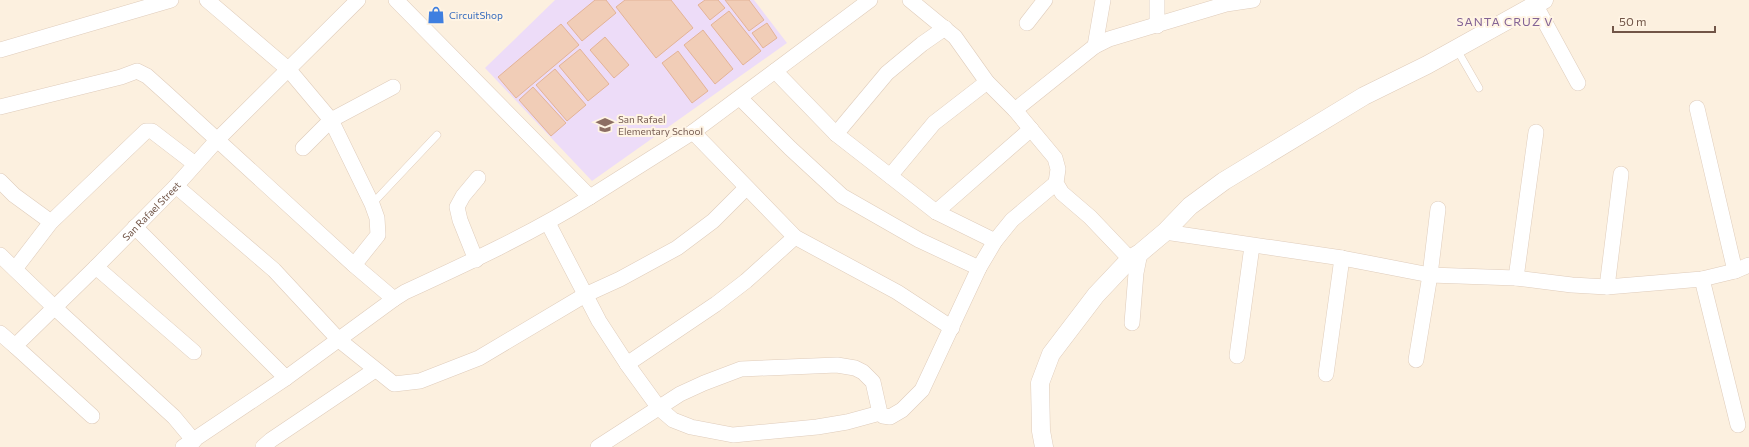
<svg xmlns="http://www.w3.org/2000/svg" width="1749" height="447" font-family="Commissioner,sans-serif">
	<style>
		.education { fill: #eddcf8 }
		.building { fill: #f1cdb7; stroke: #e3b397 }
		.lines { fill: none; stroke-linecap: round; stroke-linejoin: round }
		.service-casing { stroke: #dfccbb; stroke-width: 8 }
		.minor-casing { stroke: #dfccbb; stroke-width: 16 }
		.tertiary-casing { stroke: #dfccbb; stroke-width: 19 }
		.service { stroke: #fff; stroke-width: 7 }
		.minor { stroke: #fff; stroke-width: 15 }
		.tertiary { stroke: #fff; stroke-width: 18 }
		.labels { text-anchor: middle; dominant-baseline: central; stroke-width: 4; stroke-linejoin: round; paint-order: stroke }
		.shop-label { font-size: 10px; fill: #366cbe; stroke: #fff4e4; text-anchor: start }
		.education-label { font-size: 10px; fill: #785e54; stroke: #fff4e4; text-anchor: start }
		.street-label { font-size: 10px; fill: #715547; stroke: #fff4e4 }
		.quarter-label { font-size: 12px; letter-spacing: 1px; fill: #836395; stroke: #fff4e4 }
	</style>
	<rect width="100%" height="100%" fill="#fcf0df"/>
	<!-- education -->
	<path class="education" d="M555,0H754L787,43L592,181L485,68Z"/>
	<!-- building -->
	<path class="building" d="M595,0H606L616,13L582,41L567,23Z
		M625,0H671L693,28L656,58L616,7Z
		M705,0H718L725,8L710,20L698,5Z
		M725,0H749L764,20L749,31Z
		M729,11L761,51L743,65L711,25Z
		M767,23L777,38L763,48L752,33Z
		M561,24L579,45L516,98L498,77Z
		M703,30L733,69L715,84L684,45Z
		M605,37L629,65L614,78L590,50Z
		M580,49L609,84L588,101L559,66Z
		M678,51L708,91L692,103L662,63Z
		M555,69L586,105L567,121L536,85Z
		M533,87L566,123L551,136L519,100Z"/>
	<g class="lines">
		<!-- service casing -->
		<g class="service-casing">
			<path id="service" d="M1456,48L1479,88
				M372,204L437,135"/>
		</g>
		<!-- minor casing -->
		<g class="minor-casing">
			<g id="minor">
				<path d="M207,0L289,70L331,120L372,204L377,218L378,235L354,265"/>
				<path d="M396,0L590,197L693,132L870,0"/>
				<path d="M910,0L955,37L987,82L1015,110L1055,158L1058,169L1056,183L1062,193L1090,217L1130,259"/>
				<path d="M1535,4L1578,83"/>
				<path d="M1027,23L1045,0"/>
				<path d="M1157,26V0"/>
				<path d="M1095,46L1103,0"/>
				<path d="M0,50L171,0"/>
				<path d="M775,71L836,134L890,176L934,123L987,82"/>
				<path d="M740,98L790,148L842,196L919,240L979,268"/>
				<path d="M0,107L121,77L137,71L147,76L166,93L354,265L394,299L405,292C468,263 531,234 590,197"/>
				<path d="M1697,108L1735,271"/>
				<path d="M1015,110L1095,46L1109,39L1226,4L1253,0"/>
				<path d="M693,132L795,237L897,292L952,328"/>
				<path d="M836,134L887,73L922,44L945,28"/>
				<path d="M303,148L331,120L393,87"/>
				<path d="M890,176L936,212L995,241"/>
				<path d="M0,181L14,195L51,222"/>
				<path d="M176,186L274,270L339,340L394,384L420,381L479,358L585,295L620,279L677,248L713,221L746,188"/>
				<path d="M936,212L1031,129"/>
				<path d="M548,223L599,321L627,364L659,408L673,420L691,427L733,435L817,427L847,422L880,413"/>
				<path d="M135,227L286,378"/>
				<path d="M1165,232L1342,258L1430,275L1516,278L1572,285L1607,287L1702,279L1735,271L1749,265"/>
				<path d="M0,255L54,307L174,417L194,441"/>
				<path d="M476,260L460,220L457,207L463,196L478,178"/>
				<path d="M96,267L194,352"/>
				<path d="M15,269L51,222L146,131H152L195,164"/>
				<path d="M1516,278L1536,132"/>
				<path d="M1702,279L1738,425"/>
				<path d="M1607,287L1621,174"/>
				<path d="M1132,323L1136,273L1140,253"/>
				<path d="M0,333L15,346"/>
				<path d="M1237,356L1252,246"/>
				<path d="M1416,360L1430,275L1438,209"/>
				<path d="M627,364L716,304L746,281L795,237"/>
				<path d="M1326,374L1342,258"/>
				<path id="s1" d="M92,416L15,346L96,267L176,186L218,139L358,0"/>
				<path d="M183,447L286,378L394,299"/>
				<path d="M263,447L271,440L375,370"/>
				<path d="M598,447L680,394L704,383L741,369L837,365L855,368L863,372L873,382L880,413L883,416L890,417L902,410L922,390L979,268L995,241L1012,220L1056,183"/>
			</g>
		</g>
		<!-- tertiary casing -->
		<g class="tertiary-casing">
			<path id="tertiary" d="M1044,447L1041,431L1040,383L1051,354L1096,295L1130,259L1140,253L1165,232L1190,206L1224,181L1364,96L1427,65L1544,0"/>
		</g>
		<!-- service -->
		<use href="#service" class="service"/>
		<!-- minor -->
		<use href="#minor" class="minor"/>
		<!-- tertiary -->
		<use href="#tertiary" class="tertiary"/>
	</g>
	<!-- icons -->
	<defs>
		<g id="shop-bare" transform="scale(1.38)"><path d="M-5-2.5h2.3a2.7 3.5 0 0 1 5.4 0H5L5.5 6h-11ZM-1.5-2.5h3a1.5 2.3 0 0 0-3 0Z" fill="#3f7fe0" stroke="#fff4e4" stroke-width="2.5" paint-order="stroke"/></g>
		<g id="school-bare" transform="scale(1.38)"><path d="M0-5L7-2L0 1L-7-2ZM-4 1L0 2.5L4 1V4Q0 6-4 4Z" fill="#8d6e63" stroke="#fff4e4" stroke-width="2.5" paint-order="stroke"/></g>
	</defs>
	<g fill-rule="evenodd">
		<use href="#shop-bare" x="436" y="15"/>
		<use href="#school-bare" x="605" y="125"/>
	</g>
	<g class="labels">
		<!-- shop labels -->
		<g class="shop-label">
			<text x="449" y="15">CircuitShop</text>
		</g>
		<!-- education labels -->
		<g class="education-label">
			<text x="618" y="119">San Rafael<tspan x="618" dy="12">Elementary School</tspan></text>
		</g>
		<!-- street labels -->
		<g class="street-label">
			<text stroke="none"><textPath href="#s1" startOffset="296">San Rafael Street</textPath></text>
		</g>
		<!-- quarter labels -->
		<g class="quarter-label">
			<text x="1505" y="21">SANTA CRUZ V</text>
		</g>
	</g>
	<!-- scale -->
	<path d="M1613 26v6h102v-6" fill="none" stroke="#715547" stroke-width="2"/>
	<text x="1619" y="26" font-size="12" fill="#715547" stroke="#fff4e4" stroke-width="3" paint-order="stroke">50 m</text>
</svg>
